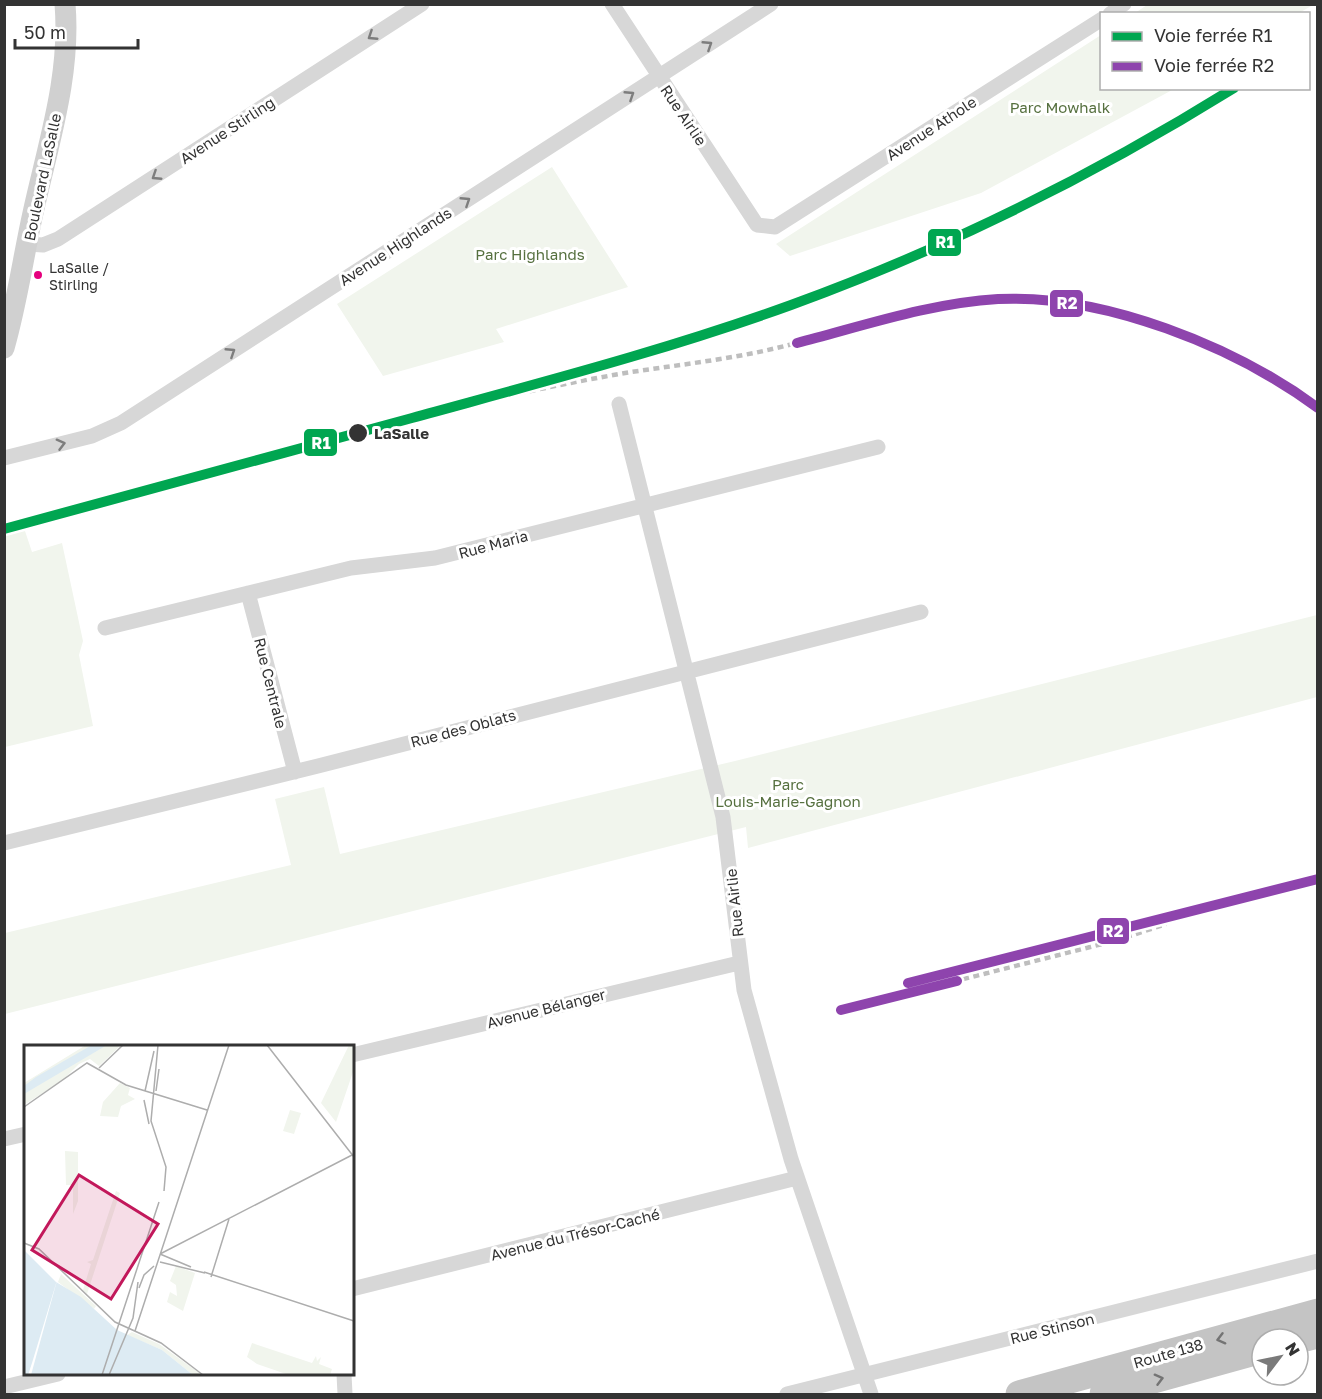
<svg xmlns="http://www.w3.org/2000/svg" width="1322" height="1399" font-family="'Golos Text',sans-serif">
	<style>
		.green { fill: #f1f5ed }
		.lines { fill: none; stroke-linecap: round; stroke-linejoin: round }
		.street { stroke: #d7d7d7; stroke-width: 15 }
		.secondary { stroke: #d0d0d0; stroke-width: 21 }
		.highway { stroke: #c4c4c4; stroke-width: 27 }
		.rail { stroke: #bebebe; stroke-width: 4.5; stroke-dasharray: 6 4.5; stroke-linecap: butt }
		.rail-1-casing { stroke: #fff; stroke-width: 15 }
		.rail-2-casing { stroke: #fff; stroke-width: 15 }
		.rail-1 { stroke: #00a651; stroke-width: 10 }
		.rail-2 { stroke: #8e44ad; stroke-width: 10 }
		.oneway { stroke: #7d7d7d }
		.oneway2 { stroke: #747474 }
		.bus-dot { fill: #e5007d; stroke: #fff; stroke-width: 2 }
		.stop-dot { fill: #333; stroke: #fff; stroke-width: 2 }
		.labels { text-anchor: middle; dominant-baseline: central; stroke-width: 6; stroke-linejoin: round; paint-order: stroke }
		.bus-label { font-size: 14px; fill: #333; stroke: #fff; text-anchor: start }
		.park-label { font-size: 15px; fill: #56703f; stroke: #fff }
		.street-label { font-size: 15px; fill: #333; stroke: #fff }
		.stop-label { font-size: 15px; font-weight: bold; fill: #333; stroke: #fff; text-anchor: start }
		.inset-road { fill: none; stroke: #adadad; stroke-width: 1.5 }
		.view { fill: #c2185b; fill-opacity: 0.15; stroke: #c2185b; stroke-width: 3 }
		.inset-edge { fill: none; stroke: #333; stroke-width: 3 }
		.line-badge { stroke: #fff; stroke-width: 2 }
		.badge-label { font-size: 16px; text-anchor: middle; font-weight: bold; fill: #fff }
	</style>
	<rect width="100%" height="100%" fill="#fff"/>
	<!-- green -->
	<path class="green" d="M1147,5H1313L1299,13H1135Z
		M1101,35L1102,88L1174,89L981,193L790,256L776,244Z
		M552,167L628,287L496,329L504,342L383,376L337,304Z
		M24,528L32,552L62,543L83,641L79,655L93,726L5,747V533Z
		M1317,615V697L748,848L746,827L5,1014V933L291,865L275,799L324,787L340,854L735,761Z"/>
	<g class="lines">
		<!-- street -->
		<path class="street" d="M612,4L757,225L775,227L1102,19
			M1110,14L1124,4
			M28,244L43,245L58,239L422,4
			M619,404L723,817L744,990L791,1159L871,1394
			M4,458L92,436L121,423L771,4
			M248,593L295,772
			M105,628L351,568L435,558L878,447
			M4,843L318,766L921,612
			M352,1055L739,963
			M4,1139L26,1134
			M352,1289L797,1178
			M344,1374L345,1394
			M4,1387L58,1374
			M787,1394L1318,1261"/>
		<!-- secondary -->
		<path class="secondary" d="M4,348C17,303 23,258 33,213C48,144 71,76 65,4"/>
		<!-- highway -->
		<path class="highway" d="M1298,1340L1318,1335
			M1019,1394L1318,1312
			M1103,1394L1262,1350"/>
		<!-- rail -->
		<path class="rail" d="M437,411C501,397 566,383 631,372C672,366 713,361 754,353C826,338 896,313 969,302C1085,285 1225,339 1318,408
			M908,983L1318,879
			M841,1010L1118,940L1166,924"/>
		<!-- rail-1 casing -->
		<g class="rail-1-casing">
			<path id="rail-1" d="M4,529C140,492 276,455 412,418C539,383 667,350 791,305C945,249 1094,175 1234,88"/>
		</g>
		<!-- rail-2 casing -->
		<g class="rail-2-casing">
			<path id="rail-2" d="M797,343C863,326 930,303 998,299C1104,294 1234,346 1318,408
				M908,983L1318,879
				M841,1010L957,981"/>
		</g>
		<!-- rail-1 -->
		<use href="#rail-1" class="rail-1"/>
		<!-- rail-2 -->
		<use href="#rail-2" class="rail-2"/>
	</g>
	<!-- one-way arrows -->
	<defs><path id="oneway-chevron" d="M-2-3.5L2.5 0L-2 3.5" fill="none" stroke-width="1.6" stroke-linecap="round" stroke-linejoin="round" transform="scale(1.5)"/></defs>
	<g class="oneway">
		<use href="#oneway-chevron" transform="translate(372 36) rotate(147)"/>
		<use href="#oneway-chevron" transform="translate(708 45) rotate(-33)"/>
		<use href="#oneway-chevron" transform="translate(630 95) rotate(-33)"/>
		<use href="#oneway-chevron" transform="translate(156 176) rotate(147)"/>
		<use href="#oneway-chevron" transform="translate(466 201) rotate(-33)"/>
		<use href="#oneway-chevron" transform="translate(231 352) rotate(-33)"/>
		<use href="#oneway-chevron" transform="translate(61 444) rotate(-15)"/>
	</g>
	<g class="oneway2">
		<use href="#oneway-chevron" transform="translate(1221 1339) rotate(165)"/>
		<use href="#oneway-chevron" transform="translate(1159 1379) rotate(-15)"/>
	</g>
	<!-- markers -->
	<circle class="bus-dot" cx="38" cy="275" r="5"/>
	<circle class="stop-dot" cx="358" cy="433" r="10"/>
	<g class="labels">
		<!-- bus labels -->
		<g class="bus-label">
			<text x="49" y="267">LaSalle /<tspan x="49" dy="17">Stirling</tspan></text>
		</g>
		<!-- park labels -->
		<g class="park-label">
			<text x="1060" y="107">Parc Mowhalk</text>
			<text x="530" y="254">Parc Highlands</text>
			<text x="788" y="784">Parc<tspan x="788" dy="17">Louis-Marie-Gagnon</tspan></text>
		</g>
		<!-- street labels -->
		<g class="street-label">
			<text transform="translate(684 115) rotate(56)">Rue Airlie</text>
			<text transform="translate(931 128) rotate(-33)">Avenue Athole</text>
			<text transform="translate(227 130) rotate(-33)">Avenue Stirling</text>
			<text transform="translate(42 177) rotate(-78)">Boulevard LaSalle</text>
			<text transform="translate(395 246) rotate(-33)">Avenue Highlands</text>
			<text transform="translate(493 544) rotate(-15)">Rue Maria</text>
			<text transform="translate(271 683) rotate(76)">Rue Centrale</text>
			<text transform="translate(463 728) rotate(-15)">Rue des Oblats</text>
			<text transform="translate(734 903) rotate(-96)">Rue Airlie</text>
			<text transform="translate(546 1008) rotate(-14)">Avenue Bélanger</text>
			<text transform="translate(575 1234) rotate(-14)">Avenue du Trésor-Caché</text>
			<text transform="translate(1052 1328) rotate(-14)">Rue Stinson</text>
			<text transform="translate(1168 1353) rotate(-16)">Route 138</text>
		</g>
		<!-- stop labels -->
		<g class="stop-label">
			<text x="374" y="433">LaSalle</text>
		</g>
	</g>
	<!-- overview -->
	<g transform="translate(24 1045)">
		<rect width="330" height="330" fill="#fff"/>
		<path d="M62,0H97L75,21L66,14L55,19L39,35L0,60V38ZM325,0H330V24L312,77L297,58ZM96,38L106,43L104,50L111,54L97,61L94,72L76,71L79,57ZM266,65L277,68L270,89L259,86ZM41,106L54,107V156L49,169V140H42ZM92,146L96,148L63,249L59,245L67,219L63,217L69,215ZM152,221L171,228L159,266L143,257L146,247L153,251L152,240L146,236ZM37,229L72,261L70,264L34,237ZM108,287L135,299L178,330H169L138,305L103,290ZM228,298L288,318L292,311L293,316L297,312L295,319L308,324L306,330H265L233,319L223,312Z" fill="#f1f5ed"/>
		<path d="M68,0H83L0,49V41L12,32ZM0,205L32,237L57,252L93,285L138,305L169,330H0Z" fill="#ddebf3"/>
		<path d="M34,232L7,330H4L8,318Z" fill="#fff"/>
		<path class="inset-road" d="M134,0L127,76L142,122L140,146M243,0L330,112M75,23L99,0M121,46L130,6M132,46L135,24M120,55L125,79M0,62L63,18L102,40L183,65M0,198L15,204L91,277L137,298L179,330M136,209L330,109M136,209L167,222M136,217L181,228M180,227L330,276M187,232L205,174M115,243L120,230L130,221M111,286L205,0M78,330L135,157M85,330L109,273L114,237"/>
		<path class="view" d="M55,130L134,179L87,254L8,205Z"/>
		<rect width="330" height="330" class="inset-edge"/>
	</g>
	<g class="line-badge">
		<rect x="927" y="228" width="35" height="29" rx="6" fill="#00a651"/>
		<rect x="1049" y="289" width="35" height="29" rx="6" fill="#8e44ad"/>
		<rect x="303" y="428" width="35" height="29" rx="6" fill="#00a651"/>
		<rect x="1096" y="917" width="34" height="28" rx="6" fill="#8e44ad"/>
	</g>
	<g class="badge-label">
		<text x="945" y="248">R1</text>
		<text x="1067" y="309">R2</text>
		<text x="321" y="449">R1</text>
		<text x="1113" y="937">R2</text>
	</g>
	<!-- border -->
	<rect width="1322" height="1399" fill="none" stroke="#333333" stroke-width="12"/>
	<!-- legend -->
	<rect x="1100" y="12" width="210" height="78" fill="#ffffff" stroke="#adadad" stroke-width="1.5"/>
	<rect x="1112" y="32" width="30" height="9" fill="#00a651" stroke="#adadad" stroke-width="1.5"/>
	<text x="1154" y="42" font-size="18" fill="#333333">Voie ferrée R1</text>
	<rect x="1112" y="62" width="30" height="9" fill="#8e44ad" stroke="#adadad" stroke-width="1.5"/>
	<text x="1154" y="72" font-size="18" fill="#333333">Voie ferrée R2</text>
	<!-- north arrow -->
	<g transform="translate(1280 1357) rotate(58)"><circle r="28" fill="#ffffff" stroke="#adadad" stroke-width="1.5"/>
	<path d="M0-4.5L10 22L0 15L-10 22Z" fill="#7a7a7a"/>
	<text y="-9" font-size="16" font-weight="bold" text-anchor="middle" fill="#333333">N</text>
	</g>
	<!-- scale -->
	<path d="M15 39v9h123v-9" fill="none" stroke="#333333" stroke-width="3"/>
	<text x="24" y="39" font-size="18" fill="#333333" stroke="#ffffff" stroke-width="4.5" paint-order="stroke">50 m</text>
</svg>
